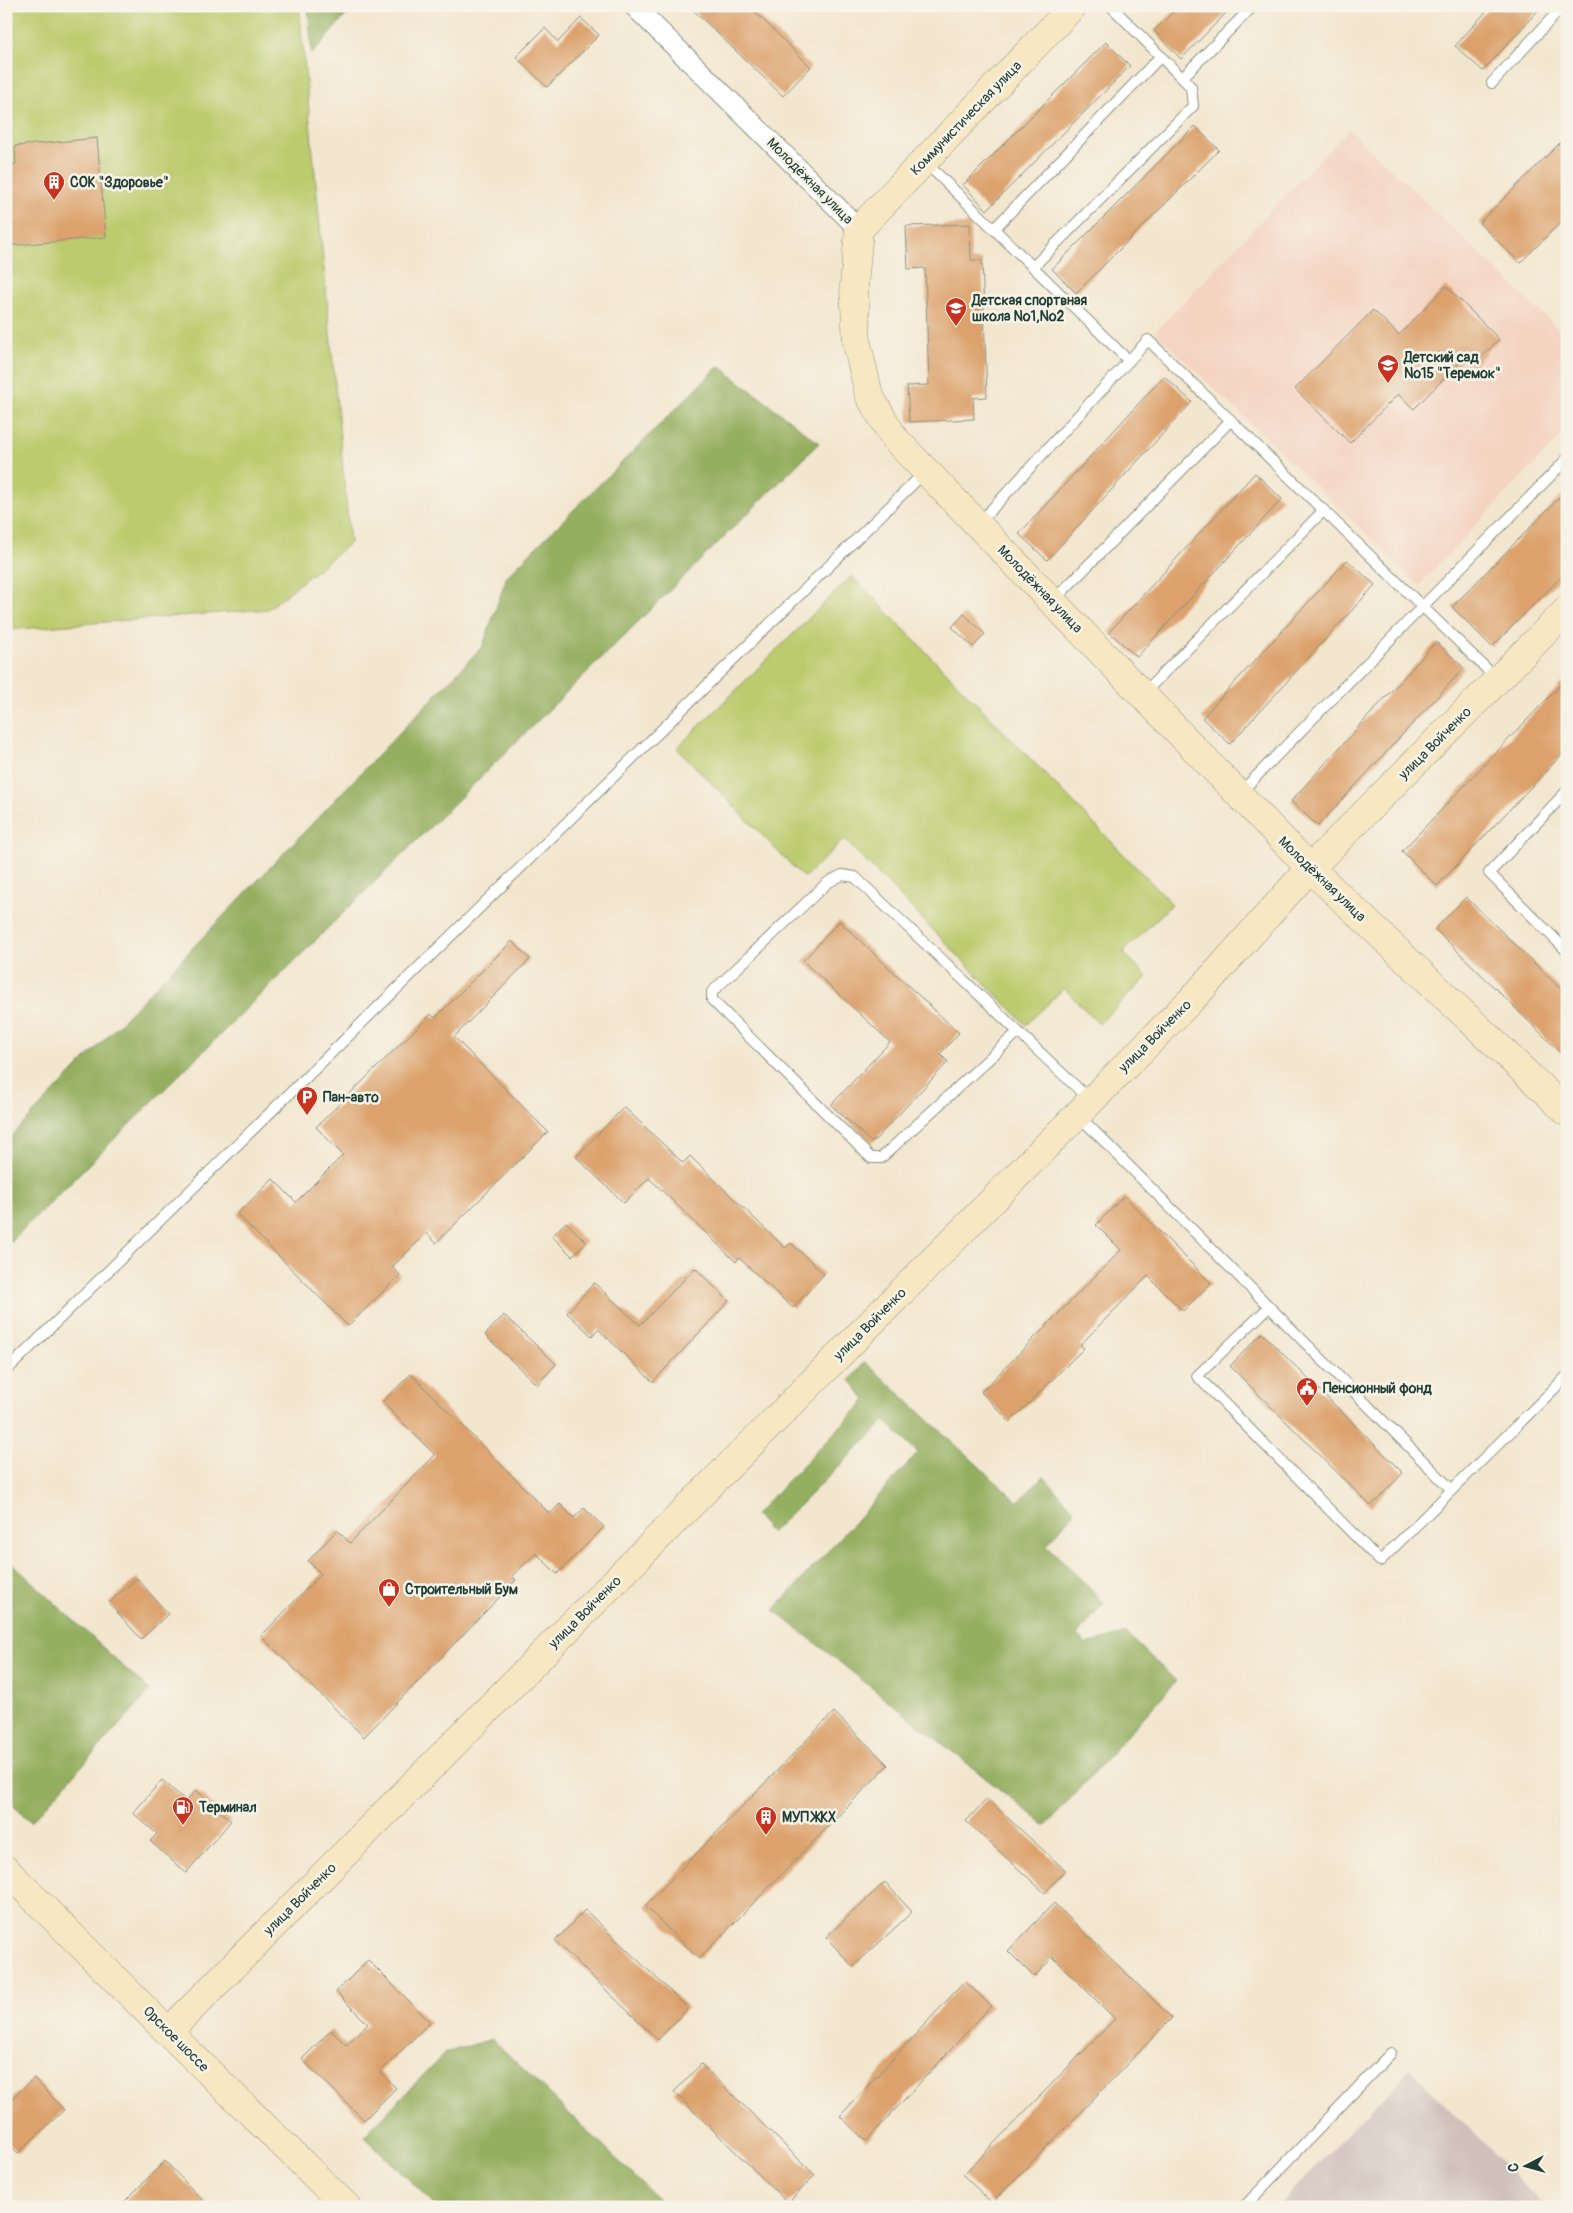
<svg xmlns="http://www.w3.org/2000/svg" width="1573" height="2213" font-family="Pangolin,sans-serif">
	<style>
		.built { fill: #f4d3c1 }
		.industrial { fill: #d0c0bc }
		.green { fill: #bccb6d; stroke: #6e8450 }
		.forest { fill: #95af60; stroke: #5a764a }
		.building { fill: #dca16c }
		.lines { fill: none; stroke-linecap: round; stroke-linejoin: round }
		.lane-casing { stroke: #899282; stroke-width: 12 }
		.street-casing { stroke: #899282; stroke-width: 22 }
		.secondary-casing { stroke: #899282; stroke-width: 29 }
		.lane { stroke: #fff; stroke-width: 10 }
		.street { stroke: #fff; stroke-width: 20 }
		.secondary { stroke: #f8e7c3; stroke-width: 28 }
		.labels { text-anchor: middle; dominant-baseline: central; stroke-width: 5; stroke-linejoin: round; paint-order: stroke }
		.street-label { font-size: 14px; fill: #1f3d34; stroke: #f7f3e8 }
		.poi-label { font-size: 14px; font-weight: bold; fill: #1f3d34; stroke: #f7f3e8; text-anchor: start }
	</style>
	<rect width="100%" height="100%" fill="#f7f3e8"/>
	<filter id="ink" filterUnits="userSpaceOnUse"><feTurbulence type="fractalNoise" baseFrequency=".02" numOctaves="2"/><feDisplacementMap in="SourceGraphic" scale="10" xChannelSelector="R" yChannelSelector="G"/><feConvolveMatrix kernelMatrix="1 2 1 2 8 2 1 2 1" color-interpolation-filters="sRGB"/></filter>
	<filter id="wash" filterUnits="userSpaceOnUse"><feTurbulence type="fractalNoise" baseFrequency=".0096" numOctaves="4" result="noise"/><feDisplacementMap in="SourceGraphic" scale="20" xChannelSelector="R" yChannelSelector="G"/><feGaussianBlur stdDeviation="1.12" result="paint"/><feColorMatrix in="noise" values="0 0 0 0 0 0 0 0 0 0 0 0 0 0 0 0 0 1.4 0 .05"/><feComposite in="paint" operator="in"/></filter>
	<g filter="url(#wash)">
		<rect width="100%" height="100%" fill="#f3e6cf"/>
		<!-- built -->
		<path class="built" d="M1349,129L1567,338V430L1419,585L1155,332Z"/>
		<!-- industrial -->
		<path class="industrial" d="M1410,2069L1546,2207H1276Z"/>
		<!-- green -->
		<path class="green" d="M6,6H299L350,543L268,609L6,630Z
			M852,576L1172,904L1123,952L1147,977L1099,1024L1064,988L1026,1025L844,839L804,878L677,748Z"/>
		<!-- forest -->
		<path class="forest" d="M308,6H354L312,54Z
			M719,366L819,443L6,1246V1142L483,646L507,576Z
			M865,1362L1018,1502L1043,1476L1075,1511L1047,1545L1104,1603L1077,1635L1085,1645L1126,1633L1176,1681L1046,1826L774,1610L918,1453L885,1421L771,1533L755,1515L866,1400L850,1380Z
			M6,1558L150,1691L31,1822L6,1799Z
			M492,2039L666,2207H437L364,2136L445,2053Z"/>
		<g id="blocks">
			<!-- building -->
			<path class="building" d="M689,6H749L811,67L783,96Z
				M1179,6H1233L1181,59L1154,31Z
				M1491,6H1542L1483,71L1455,46Z
				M581,18L599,35L547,87L516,57L545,28L558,42Z
				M1106,42L1130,66L987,210L963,185Z
				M1195,126L1219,150L1076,293L1052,269Z
				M1567,136V216L1520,263L1479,223Z
				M97,138L106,237L6,246V165L16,164L15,146Z
				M970,224L971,260H982L987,397L973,398L974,419L909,422L907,386L929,385L925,268L908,269L906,226Z
				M1446,286L1499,339L1473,366L1464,358L1414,409L1398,394L1350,443L1295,389L1373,310L1399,335Z
				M1164,376L1192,402L1047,560L1019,534Z
				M1255,473L1282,499L1137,657L1109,632Z
				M1567,490V571L1492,647L1452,607Z
				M1347,560L1375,585L1230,744L1202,718Z
				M964,614L985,634L973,647L952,627Z
				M1436,642L1464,668L1318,826L1291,801Z
				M1567,678V749L1437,886L1402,851Z
				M1466,897L1567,995V1059L1435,929Z
				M839,921L959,1033L940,1054L948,1062L872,1143L831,1105L890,1042L803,961Z
				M512,941L530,959L454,1037L548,1132L436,1243L427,1233L392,1267L400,1275L348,1326L237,1214L273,1179L296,1202L343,1155L316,1127L431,1014L435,1018Z
				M624,1107L683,1163L690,1156L785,1248L791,1243L824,1274L793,1308L739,1258L736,1262L649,1178L624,1203L576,1157Z
				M1124,1196L1211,1283L1183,1311L1148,1276L1080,1345L1084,1348L1010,1422L981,1392L1121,1250L1096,1225Z
				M566,1222L586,1242L572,1256L552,1236Z
				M695,1268L729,1301L653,1382L598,1329L592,1336L567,1313L594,1283L640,1325Z
				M504,1315L556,1364L537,1385L485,1335Z
				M1262,1333L1403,1473L1371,1506L1230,1366Z
				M411,1374L550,1514L560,1504L574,1518L584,1508L604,1527L557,1574L536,1553L512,1576L516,1580L364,1737L261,1636L321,1574L308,1561L337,1530L350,1543L435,1455L382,1402Z
				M137,1578L168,1614L141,1639L109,1603Z
				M834,1712L888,1765L699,1959L645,1906Z
				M162,1780L186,1801L196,1790L231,1821L186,1873L150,1841L157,1834L133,1813Z
				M987,1799L1065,1870L1045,1893L966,1821Z
				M885,1882L912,1912L853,1967L826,1937Z
				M1054,1903L1172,2018L992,2203L963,2175L1115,2019L1053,1957L1034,1977L1008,1951Z
				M585,1910L688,2008L658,2040L555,1941Z
				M368,1960L430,2022L380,2072L396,2088L364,2120L302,2059L331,2030L346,2045L368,2024L336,1992Z
				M965,1981L991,2006L866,2141L840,2116Z
				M701,2064L815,2175L788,2203L674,2092Z
				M34,2078L64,2110L18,2153L6,2141V2104Z
				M165,2161L209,2207H119Z"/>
		</g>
	</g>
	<g filter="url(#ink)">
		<use href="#blocks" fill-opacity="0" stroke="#899282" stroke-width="1"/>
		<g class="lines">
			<!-- lane casing -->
			<g class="lane-casing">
				<path id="lane" d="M1111,6L1182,78L1253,6
					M1492,83L1563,6
					M924,161L1033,267L1193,106L1191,87L1182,78
					M994,229L1161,56
					M1033,267L1129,361
					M979,523L1148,340L1497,679
					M1053,601L1231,420
					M1143,694L1324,510
					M1567,791L1489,873L1567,951
					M1239,794L1567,459
					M1018,1032L881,1158H871L712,1000V992L827,883L842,875L855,877L1090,1100
					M1078,1115L1452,1490
					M1268,1308L1197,1376L1380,1561L1567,1376
					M6,1371L925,472
					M1244,2207L1391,2053"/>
			</g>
			<!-- street casing -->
			<g class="street-casing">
				<path id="street" d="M634,6L859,229"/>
			</g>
			<!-- secondary casing -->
			<g class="secondary-casing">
				<path id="secondary" d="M1073,6L859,229L854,286L857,344L869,395L894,438L1310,868L1567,1112
					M6,1870L168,2032L347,2207
					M168,2032L1197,994L1310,868L1567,610"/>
			</g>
			<!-- lane -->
			<use href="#lane" class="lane"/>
			<!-- street -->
			<use href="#street" class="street"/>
			<!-- secondary -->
			<use href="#secondary" class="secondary"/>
		</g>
	</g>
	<!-- icons -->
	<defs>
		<g id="building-pin" transform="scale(1.125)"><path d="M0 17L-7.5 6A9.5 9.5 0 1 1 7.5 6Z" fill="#c8321e" stroke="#f7f3e8"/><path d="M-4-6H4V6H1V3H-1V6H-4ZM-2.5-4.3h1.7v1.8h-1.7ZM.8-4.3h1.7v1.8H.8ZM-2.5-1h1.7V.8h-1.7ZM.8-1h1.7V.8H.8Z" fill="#fff"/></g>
		<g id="school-pin" transform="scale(1.125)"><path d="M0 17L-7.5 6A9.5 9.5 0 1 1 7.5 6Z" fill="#c8321e" stroke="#f7f3e8"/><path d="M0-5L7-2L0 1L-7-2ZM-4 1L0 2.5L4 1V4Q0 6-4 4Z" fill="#fff"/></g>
		<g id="parking-pin" transform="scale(1.125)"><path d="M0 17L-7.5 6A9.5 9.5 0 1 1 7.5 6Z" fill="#c8321e" stroke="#f7f3e8"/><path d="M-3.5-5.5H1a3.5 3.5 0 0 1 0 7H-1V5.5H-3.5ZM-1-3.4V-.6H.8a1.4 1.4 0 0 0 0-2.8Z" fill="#fff"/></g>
		<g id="civic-pin" transform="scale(1.125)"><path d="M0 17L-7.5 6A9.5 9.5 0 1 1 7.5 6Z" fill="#c8321e" stroke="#f7f3e8"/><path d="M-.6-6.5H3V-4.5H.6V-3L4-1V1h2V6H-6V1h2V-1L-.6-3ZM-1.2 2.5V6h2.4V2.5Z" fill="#fff"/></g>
		<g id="shop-pin" transform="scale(1.125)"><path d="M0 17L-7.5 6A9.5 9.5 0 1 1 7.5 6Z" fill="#c8321e" stroke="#f7f3e8"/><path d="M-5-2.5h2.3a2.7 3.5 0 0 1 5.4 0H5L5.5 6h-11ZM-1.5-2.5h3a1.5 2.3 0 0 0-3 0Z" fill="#fff"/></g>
		<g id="fuel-pin" transform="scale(1.125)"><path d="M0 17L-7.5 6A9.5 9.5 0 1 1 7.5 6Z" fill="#c8321e" stroke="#f7f3e8"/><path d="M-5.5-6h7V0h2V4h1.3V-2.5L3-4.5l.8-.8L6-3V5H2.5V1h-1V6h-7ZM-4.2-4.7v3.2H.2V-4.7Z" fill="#fff"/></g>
	</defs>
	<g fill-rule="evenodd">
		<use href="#building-pin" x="54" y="182"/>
		<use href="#school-pin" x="956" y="308"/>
		<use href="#school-pin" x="1388" y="365"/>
		<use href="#parking-pin" x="307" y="1097"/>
		<use href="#civic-pin" x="1307" y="1388"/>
		<use href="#shop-pin" x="389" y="1589"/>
		<use href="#fuel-pin" x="183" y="1807"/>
		<use href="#building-pin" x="766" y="1817"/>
	</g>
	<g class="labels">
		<!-- street labels -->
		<g class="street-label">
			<text transform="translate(966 118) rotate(-46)">Коммунистическая улица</text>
			<text transform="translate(810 181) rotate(45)">Молодёжная улица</text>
			<text transform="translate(1040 589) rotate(46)">Молодёжная улица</text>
			<text transform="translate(1435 743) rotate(-45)">улица Войченко</text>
			<text transform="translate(1322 879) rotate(44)">Молодёжная улица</text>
			<text transform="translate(1155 1036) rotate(-45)">улица Войченко</text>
			<text transform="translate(870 1324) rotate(-45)">улица Войченко</text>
			<text transform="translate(585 1612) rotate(-45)">улица Войченко</text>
			<text transform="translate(300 1899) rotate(-45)">улица Войченко</text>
			<text transform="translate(176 2039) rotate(45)">Орское шоссе</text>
		</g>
		<!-- poi labels -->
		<g class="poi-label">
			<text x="70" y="182">СОК "Здоровье"</text>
			<text x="972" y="300">Детская спортвная<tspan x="972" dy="16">школа №1,№2</tspan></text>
			<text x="1404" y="357">Детский сад<tspan x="1404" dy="16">№15 "Теремок"</tspan></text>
			<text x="323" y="1097">Пан-авто</text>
			<text x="1323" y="1388">Пенсионный фонд</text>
			<text x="405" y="1589">Строительный Бум</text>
			<text x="199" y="1807">Терминал</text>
			<text x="782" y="1817">МУП ЖКХ</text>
		</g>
	</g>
	<!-- margin -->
	<rect width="1573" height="2213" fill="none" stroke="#f7f3e8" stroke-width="25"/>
	<!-- north arrow -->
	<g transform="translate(1526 2166) rotate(264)" stroke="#f7f3e8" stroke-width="4" paint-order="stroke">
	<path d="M0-4L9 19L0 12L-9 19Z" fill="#1f3d34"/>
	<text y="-8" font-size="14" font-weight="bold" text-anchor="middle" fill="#1f3d34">С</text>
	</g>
</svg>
